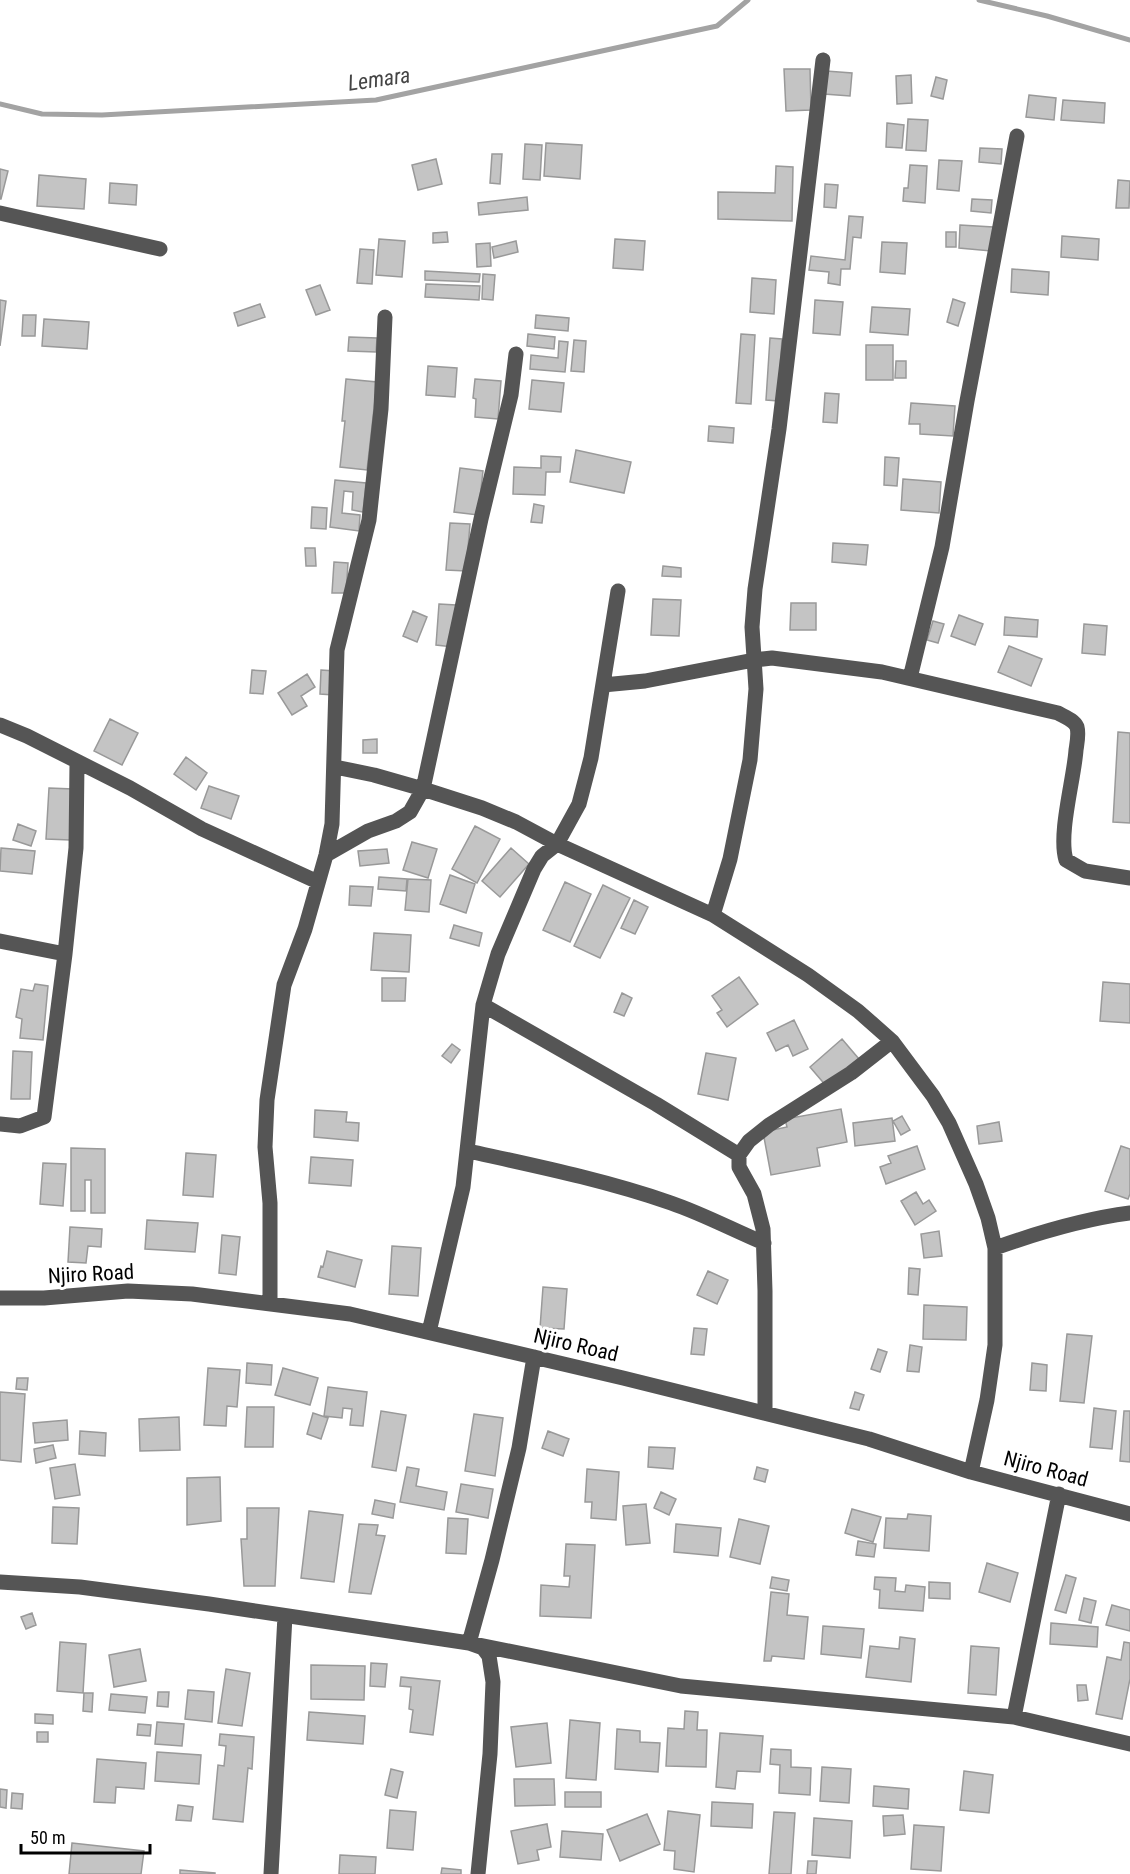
<svg xmlns="http://www.w3.org/2000/svg" width="1130" height="1874" font-family="'Roboto Condensed',sans-serif">
	<style>
		.lines { fill: none; stroke-linecap: round; stroke-linejoin: round }
		.stream { stroke: #a3a3a3; stroke-width: 5 }
		.building { fill: #c4c4c4; stroke: #999; stroke-width: 1.5 }
		.minor { stroke: #555; stroke-width: 15 }
		.labels { text-anchor: middle; dominant-baseline: central; stroke-width: 6; stroke-linejoin: round; paint-order: stroke }
		.street-label { font-size: 21px; fill: #000; stroke: #fff }
		.water-label { font-size: 22px; font-style: italic; fill: #444; stroke: #fff }
	</style>
	<rect width="100%" height="100%" fill="#fff"/>
	<g class="lines">
		<!-- stream -->
		<path class="stream" d="M979,0L1047,16L1130,40
			M0,104L42,114L102,115L376,100L717,26L748,0"/>
	</g>
	<!-- building -->
	<path class="building" d="M784,69H810L811,110L786,111Z
		M826,71L852,73L850,96L824,94Z
		M911,75L912,103L897,104L896,76Z
		M936,77L947,80L943,99L931,96Z
		M1029,95L1056,98L1054,120L1026,117Z
		M1063,100L1105,103L1104,123L1061,120Z
		M908,119L928,120L926,151L906,150Z
		M887,123L904,125L902,148L886,147Z
		M546,143L582,145L580,179L544,176Z
		M525,144L542,145L540,180L523,179Z
		M980,148L1002,149L1001,164L979,162Z
		M492,154H502L500,184L490,183Z
		M436,159L442,184L418,190L412,165Z
		M939,160L962,161L959,191L937,189Z
		M910,165L927,166L925,203L903,201L904,188H908Z
		M776,166L793,167L792,221L718,219V192L775,193Z
		M0,169L8,171L1,199H0Z
		M39,175L86,179L84,209L37,206Z
		M1118,180L1130,181L1129,208H1116Z
		M110,183L137,185L136,205L109,203Z
		M825,184L838,185L836,208L824,207Z
		M527,197L528,210L479,215L478,203Z
		M972,199L992,200L991,213L971,211Z
		M849,216L863,217L861,238L853,237L850,269H841L840,285L828,283L829,272L809,270L811,256L845,260Z
		M960,225L993,227L991,251L959,248Z
		M447,232L448,242L433,243V233Z
		M946,232H956V247H946Z
		M1062,236L1099,239L1098,260L1061,257Z
		M379,239L405,241L402,277L376,275Z
		M615,239L645,241L643,270L613,268Z
		M516,241L518,252L494,258L492,247Z
		M882,242L907,243L905,274L880,272Z
		M490,243L491,266L477,267L476,244Z
		M360,249L374,250L372,284L357,283Z
		M1012,269L1049,272L1048,295L1011,292Z
		M425,271L480,274L479,282L425,280Z
		M483,274L495,275L493,300L482,299Z
		M752,278L776,280L774,314L750,312Z
		M426,284L480,286L479,300L425,297Z
		M320,285L330,310L316,315L306,290Z
		M953,299L965,303L958,326L947,322Z
		M0,300L6,301L0,346Z
		M815,300L843,302L840,335L813,333Z
		M260,304L265,317L238,326L234,313Z
		M872,307L910,309L908,335L870,332Z
		M23,315H36L35,336H22Z
		M536,315L569,318L568,331L535,328Z
		M44,319L89,322L87,349L42,346Z
		M528,334L555,337L554,349L527,346Z
		M741,334L755,335L751,404L736,403Z
		M349,337L377,338L376,352L348,351Z
		M770,338L782,339L778,401L766,400Z
		M574,340L586,341L584,372L571,371Z
		M559,341L568,342L565,372L530,369L531,355L558,358Z
		M866,345H893V380H866Z
		M896,361H906V378H895Z
		M428,366L457,368L455,397L426,395Z
		M346,379L377,382L367,470L340,467L345,421H342Z
		M475,379L501,381L498,419L475,417L476,399L473,398Z
		M532,380L564,383L561,412L529,409Z
		M825,393L839,394L837,423L823,422Z
		M911,403L955,406L953,436L920,434V424H909Z
		M709,426L734,428L733,443L708,441Z
		M576,450L631,462L624,493L570,482Z
		M541,456L561,457L560,472H546L545,495L513,494L514,467L541,468Z
		M885,457L899,458L897,486L884,485Z
		M460,468L483,471L478,515L454,512Z
		M903,479L941,482L939,513L901,510Z
		M335,480L366,483L363,512L352,510L353,492L344,491L342,513L360,515L359,531L330,527Z
		M534,504L544,506L542,523L531,522Z
		M312,507L327,508L326,529L311,528Z
		M450,523L470,524L466,571L446,570Z
		M833,543L868,545L866,565L832,562Z
		M305,548H315L316,566H306Z
		M334,562L348,563L346,593H332Z
		M663,566L681,568V577L662,576Z
		M653,599L681,600L679,636L651,635Z
		M791,603H816V630H790Z
		M439,604L456,605L453,647L436,645Z
		M413,611L427,617L417,642L403,636Z
		M959,615L983,624L975,645L951,636Z
		M1005,617L1038,620L1037,637L1004,635Z
		M933,621L944,624L938,643L927,640Z
		M1084,624L1107,626L1105,655L1082,653Z
		M1009,646L1042,659L1031,686L998,672Z
		M252,670L266,671L263,694L250,693Z
		M321,670L335,671L333,695L320,694Z
		M307,674L315,687L301,696L307,706L292,715L278,693Z
		M110,719L138,733L122,765L94,751Z
		M1118,732L1130,733V823L1113,822Z
		M377,739V753H363V740Z
		M186,757L207,773L196,790L174,774Z
		M209,786L239,796L231,819L201,808Z
		M49,788L73,789L70,840L46,839Z
		M18,824L36,831L31,846L13,840Z
		M475,826L500,839L477,883L452,869Z
		M412,842L437,849L428,878L403,870Z
		M1,848L35,851L32,874L0,871Z
		M511,848L529,864L500,897L482,881Z
		M387,849L389,863L360,866L358,851Z
		M450,875L475,884L466,913L440,904Z
		M379,877L407,879L406,891L378,889Z
		M408,879L431,880L429,912L405,910Z
		M565,882L591,894L570,942L543,930Z
		M603,885L630,898L600,958L574,946Z
		M350,886L373,887L371,906L349,905Z
		M634,900L648,907L635,934L621,928Z
		M454,925L482,933L479,946L450,938Z
		M374,933L411,935L409,972L371,970Z
		M739,977L758,1004L727,1027L717,1013L722,1010L712,996Z
		M382,978H406L405,1001H382Z
		M1103,982L1130,984V1023L1100,1021Z
		M35,984L48,986L43,1040L20,1038L22,1019L16,1017L21,989L33,991Z
		M622,993L632,998L624,1016L614,1012Z
		M794,1020L808,1049L793,1056L788,1045L776,1051L767,1033Z
		M842,1039L859,1059L827,1087L810,1067Z
		M452,1044L460,1050L451,1063L442,1056Z
		M13,1051L32,1052L30,1099H11Z
		M706,1053L736,1058L728,1100L698,1094Z
		M841,1109L847,1142L817,1148L820,1166L771,1175L763,1132L787,1127L785,1119Z
		M315,1110L347,1112L346,1122L359,1123L358,1141L314,1137Z
		M902,1116L910,1130L901,1135L893,1121Z
		M892,1118L895,1141L855,1146L853,1123Z
		M999,1122L1002,1141L979,1144L977,1126Z
		M917,1146L925,1169L886,1184L880,1167L891,1163L888,1156Z
		M1121,1146L1130,1149V1194L1128,1199L1105,1191Z
		M71,1148L105,1149V1213H91V1180H85V1211H71Z
		M186,1153L216,1155L213,1197L183,1195Z
		M311,1157L353,1160L351,1186L309,1183Z
		M43,1163L66,1164L63,1206L40,1204Z
		M916,1192L923,1204L929,1200L936,1211L915,1225L901,1201Z
		M147,1220L198,1223L195,1252L145,1249Z
		M70,1227L102,1229L101,1247L88,1246L86,1263L68,1262Z
		M939,1231L942,1256L924,1258L921,1234Z
		M222,1235L240,1237L236,1275L219,1273Z
		M392,1246L421,1248L418,1296L389,1294Z
		M327,1251L362,1260L355,1287L318,1277L321,1266L323,1267Z
		M909,1268L920,1269L918,1295L908,1294Z
		M708,1271L728,1280L717,1304L697,1295Z
		M543,1287L567,1289L564,1329L540,1328Z
		M924,1305L967,1307L966,1340L923,1339Z
		M694,1328L707,1329L704,1355L691,1354Z
		M1067,1334L1092,1336L1084,1403L1060,1401Z
		M910,1345L922,1347L919,1372L907,1371Z
		M878,1349L887,1352L880,1372L871,1369Z
		M247,1363L272,1365L271,1385L246,1383Z
		M1032,1363L1047,1365L1046,1391L1030,1390Z
		M208,1368L240,1370L237,1407L227,1406L226,1426L204,1425Z
		M283,1368L318,1378L310,1405L275,1395Z
		M17,1378H28L27,1390L16,1389Z
		M328,1387L367,1392L363,1426L350,1425L352,1409L343,1408L342,1418L324,1416Z
		M0,1392L25,1394L21,1462L0,1460Z
		M855,1392L864,1395L859,1410L850,1408Z
		M247,1407H274L273,1447H245Z
		M1094,1408L1116,1411L1112,1449L1090,1447Z
		M381,1411L406,1415L396,1471L372,1467Z
		M1124,1411H1130V1462L1120,1461Z
		M313,1413L328,1418L321,1439L307,1434Z
		M474,1414L503,1418L495,1476L465,1471Z
		M179,1417L180,1450L140,1451L139,1419Z
		M67,1420L68,1440L35,1443L33,1423Z
		M80,1431L106,1433L105,1456L79,1454Z
		M548,1431L569,1439L563,1456L542,1448Z
		M53,1445L56,1458L36,1463L34,1449Z
		M649,1447L675,1448L673,1469L648,1467Z
		M75,1464L80,1495L55,1499L50,1468Z
		M407,1467L419,1469L416,1486L447,1492L444,1510L400,1502Z
		M757,1467L768,1470L765,1482L754,1479Z
		M587,1469L619,1472L616,1520L591,1518L592,1502H585Z
		M220,1477L221,1521L187,1525V1478Z
		M461,1484L493,1489L488,1518L456,1512Z
		M661,1492L676,1499L669,1515L654,1508Z
		M375,1500L395,1504L393,1518L372,1514Z
		M646,1504L650,1543L626,1545L623,1506Z
		M53,1507L79,1508L77,1544L52,1543Z
		M247,1508H279L275,1586H244L241,1539H247Z
		M852,1509L881,1517L873,1542L845,1533Z
		M309,1511L343,1515L334,1582L301,1578Z
		M908,1514L931,1516L929,1551L884,1548L886,1518L907,1519Z
		M448,1518L468,1519L466,1554L446,1553Z
		M739,1519L769,1526L760,1564L730,1557Z
		M359,1524L378,1525L376,1535L385,1536L371,1594L349,1592Z
		M676,1524L721,1528L718,1556L674,1552Z
		M858,1541L876,1544L874,1557L856,1555Z
		M566,1544L595,1545L591,1618L540,1616L541,1585L569,1587L570,1576H564Z
		M987,1563L1018,1573L1010,1602L979,1592Z
		M1066,1575L1076,1578L1066,1613L1055,1610Z
		M772,1577L789,1580L787,1591L770,1588Z
		M875,1577L896,1578L895,1591L905,1592L906,1585L925,1587L923,1611L879,1608L880,1590L874,1589Z
		M929,1582L950,1583V1599L929,1598Z
		M771,1592L789,1594L787,1615L808,1617L804,1659L772,1656L771,1661H764Z
		M1084,1598L1096,1601L1091,1623L1079,1620Z
		M1112,1605L1130,1610V1631L1106,1625Z
		M32,1613L36,1625L26,1629L21,1617Z
		M1051,1623L1098,1627L1097,1647L1050,1644Z
		M823,1626L864,1629L861,1658L821,1654Z
		M900,1637L915,1639L911,1682L866,1677L870,1646L899,1649Z
		M60,1642L86,1644L83,1693L57,1691Z
		M1124,1642L1130,1643V1679L1122,1719L1096,1714L1107,1657L1121,1660Z
		M971,1646L999,1648L996,1695L968,1693Z
		M140,1649L146,1681L114,1687L109,1655Z
		M371,1663L387,1664L385,1687L370,1686Z
		M311,1665L365,1666L364,1700L311,1699Z
		M226,1669L250,1673L242,1726L218,1723Z
		M401,1677L440,1681L433,1735L410,1732L413,1710L409,1709L411,1687L400,1686Z
		M1077,1685H1086L1088,1700L1078,1701Z
		M188,1690L214,1692L212,1722L185,1719Z
		M158,1692H169L168,1707L157,1706Z
		M84,1693H93L92,1712L83,1711Z
		M111,1694L147,1697L145,1713L109,1710Z
		M685,1711L698,1712L697,1730H707L706,1767L666,1766L668,1728L684,1729Z
		M309,1712L365,1716L363,1744L307,1740Z
		M35,1714L53,1715V1724L35,1723Z
		M570,1720L600,1723L596,1780L566,1778Z
		M157,1722L184,1724L182,1746L155,1744Z
		M547,1723L551,1763L516,1767L511,1727Z
		M138,1724L151,1725L150,1736L137,1735Z
		M617,1729L640,1731V1742L660,1743L658,1772L615,1769Z
		M37,1732H48V1742H37Z
		M720,1733L763,1736L760,1772L737,1771L735,1789L716,1787Z
		M220,1734L254,1737L252,1769L248,1768L243,1822L213,1819L218,1765L224,1766L226,1746L219,1745Z
		M771,1749L791,1750V1767L811,1768L810,1795L779,1793L780,1765L770,1764Z
		M157,1752L201,1755L199,1784L155,1781Z
		M97,1759L146,1763L144,1789L116,1787L115,1803L94,1802Z
		M822,1767L851,1769L849,1803L820,1801Z
		M391,1769L403,1772L397,1798L385,1795Z
		M964,1771L993,1775L989,1813L960,1810Z
		M514,1779H554L555,1805L515,1806Z
		M874,1786L909,1789L908,1809L873,1806Z
		M0,1789L7,1790L6,1808L0,1807Z
		M565,1792H601V1807H565Z
		M12,1793L23,1794L22,1809L11,1808Z
		M712,1802L753,1804L752,1828L711,1826Z
		M178,1805L193,1807L191,1821L176,1820Z
		M390,1810L416,1812L413,1850L387,1848Z
		M668,1811L700,1815L694,1872L674,1869L675,1851L664,1850Z
		M774,1812L795,1813L791,1874H769Z
		M647,1814L660,1844L620,1861L607,1830Z
		M903,1815L905,1834L884,1836L883,1816Z
		M814,1818L852,1821L850,1858L812,1855Z
		M547,1824L551,1847L537,1850L539,1860L518,1864L511,1831Z
		M914,1825L944,1827L941,1871L911,1869Z
		M562,1831L603,1834L601,1860L560,1857Z
		M72,1843L144,1851L141,1874H69Z
		M340,1855L376,1857L375,1874H339Z
		M808,1861H817L816,1874H807Z
		M442,1868L461,1870V1874H441Z
		M180,1870L215,1873V1874H180Z"/>
	<g class="lines">
		<!-- minor -->
		<path class="minor" d="M0,213L160,249
			M910,678L942,547L967,401L1017,136
			M603,685L645,681L754,660L772,658L882,672L1058,713C1065,717 1074,720 1077,727C1079,734 1077,743 1076,750C1074,779 1058,834 1066,860L1085,871L1130,878
			M0,725L27,736L130,788L202,829L318,882
			M335,767L374,775L423,789L482,808L516,822L557,844L713,915L808,975L858,1011L892,1041L933,1096L949,1123L976,1184L988,1218L995,1248V1345L987,1400L971,1472
			M326,855L368,831L396,821L410,812L423,789L481,519L511,395L516,354
			M713,915L730,859L750,760L756,689L752,627L755,589L779,429L823,60
			M0,941L65,954
			M483,1005L656,1104L739,1155
			M0,1124L20,1126L44,1117L65,954L76,848L77,763
			M468,1151C536,1166 605,1180 671,1203C703,1214 733,1230 764,1243
			M995,1248C1040,1232 1083,1219 1130,1213
			M0,1298H44L128,1291L192,1294L350,1314L623,1378L869,1439L971,1472L1130,1514
			M270,1303V1203L265,1147L267,1100L284,985L305,929L326,855L332,824L337,650L369,520L381,409L385,317
			M429,1332L463,1187L483,1005L498,954L534,869L542,856L557,844L579,804L591,758L618,591
			M765,1413V1291L763,1229L754,1194L739,1167V1155L749,1141L769,1125L851,1073L892,1041
			M0,1582L80,1587L209,1604L469,1643L681,1686L1014,1717L1130,1744
			M1014,1717L1059,1494
			M271,1874L285,1616
			M478,1874L490,1754L493,1682L489,1656L483,1648L469,1643L492,1560L519,1448L534,1357"/>
	</g>
	<g class="labels">
		<!-- street labels -->
		<g class="street-label">
			<text transform="translate(91 1274) rotate(-3)">Njiro Road</text>
			<text transform="translate(576 1345) rotate(13)">Njiro Road</text>
			<text transform="translate(1046 1469) rotate(15)">Njiro Road</text>
		</g>
		<!-- water labels -->
		<g class="water-label">
			<text transform="translate(379 79) rotate(-8)">Lemara</text>
		</g>
	</g>
	<!-- scale -->
	<path d="M21 1844v9h129v-9" fill="none" stroke="#000000" stroke-width="3"/>
	<text x="30" y="1844" font-size="18" fill="#000000" stroke="#ffffff" stroke-width="4.5" paint-order="stroke">50 m</text>
</svg>
